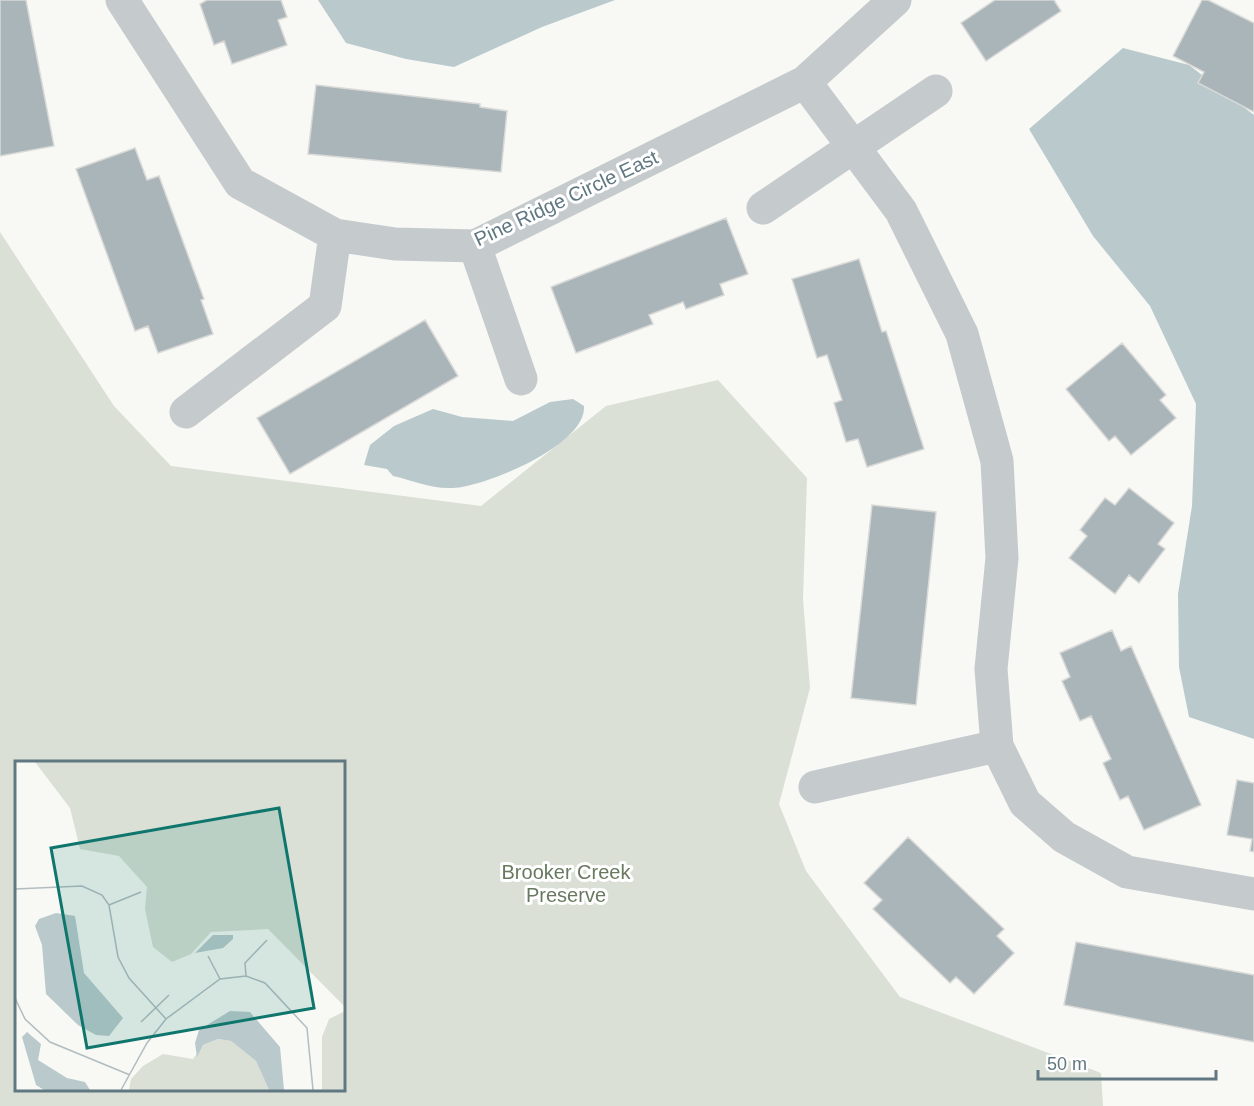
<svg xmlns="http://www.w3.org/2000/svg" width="1254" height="1106" font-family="Arial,sans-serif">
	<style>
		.green { fill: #dae0d5; fill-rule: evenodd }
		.water { fill: #bacacc }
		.building { fill: #a9b5b9; stroke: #d9d9d7; stroke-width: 1.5 }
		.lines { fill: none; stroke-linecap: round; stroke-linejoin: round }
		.minor { stroke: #c5cacd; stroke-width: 33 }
		.labels { text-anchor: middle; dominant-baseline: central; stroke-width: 6; stroke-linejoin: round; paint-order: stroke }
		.street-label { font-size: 20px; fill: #607882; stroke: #fff }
		.park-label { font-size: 20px; fill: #677a60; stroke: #fff }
		.inset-road { fill: none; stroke: #b2bdc0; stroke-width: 1.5 }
		.view { fill: #0f766e; fill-opacity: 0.15; stroke: #0f766e; stroke-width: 3 }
		.inset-edge { fill: none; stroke: #607882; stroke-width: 3 }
	</style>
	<rect width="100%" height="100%" fill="#f8f8f5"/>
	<!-- green -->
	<path class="green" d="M0,232L114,406L171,466L481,506L606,406L718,380L807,478L803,599L810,688L779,804L806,871L900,997L1101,1073L1103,1106H0ZM344,762V1090H16V762Z"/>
	<!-- water -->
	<path class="water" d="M318,0H615L542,27L454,67L406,59L346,43Z
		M1123,48L1189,65L1254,115V739L1189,717L1179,667L1178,594L1192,506L1196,404L1150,306L1093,236L1029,129Z
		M573,399L584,406C587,445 483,488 451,488C432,489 411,480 393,476L387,469L364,465L370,445L394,426L433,409L462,417L513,421L550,402Z"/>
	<!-- building -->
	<path class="building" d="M0,0H26L54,146L0,156Z
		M207,0H281L287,17L278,20L287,45L232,64L224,41L214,45L200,4Z
		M995,0H1054L1061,11L986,61L961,23Z
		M1202,0H1208L1254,23V112L1198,83L1204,72L1173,56Z
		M316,85L480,104V107L507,111L501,172L308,154Z
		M135,148L147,180L159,176L204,299L201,300L213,334L158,353L148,326L135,331L76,169Z
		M726,218L748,274L720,284L724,295L686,309L683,302L649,315L653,324L576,353L551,287Z
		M859,259L882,332L886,331L924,449L867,467L858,439L846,442L834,403L842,400L827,355L817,358L792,279Z
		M425,320L458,376L290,474L257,418Z
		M1122,343L1166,395L1160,400L1176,418L1131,455L1115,436L1109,441L1066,389Z
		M1129,488L1174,523L1158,544L1165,549L1139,583L1129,575L1115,594L1069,558L1087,536L1080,530L1105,498L1115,505Z
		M872,505L936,512L916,705L851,698Z
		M1112,630L1121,651L1131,646L1201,805L1144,830L1128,796L1120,800L1103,763L1111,759L1091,716L1080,721L1062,681L1070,677L1060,653Z
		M1237,780L1254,783V852L1250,851L1252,839L1227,835Z
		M908,837L1004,929L997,936L1014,953L974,994L956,977L950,983L873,909L882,900L864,883Z
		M1076,942L1254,975V1042L1064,1005Z"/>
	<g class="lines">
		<!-- minor -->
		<path class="minor" d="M122,0L240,183L335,235L395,244L475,246L805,82L895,0
			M805,82L901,211L962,334L997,461L1002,558L991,669L997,746L1025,803L1064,837L1127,872L1254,894
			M763,208L936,91
			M475,246L521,379
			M186,412L325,306L335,235
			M815,787L997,746"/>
	</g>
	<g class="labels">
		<!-- street labels -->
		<g class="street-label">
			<text transform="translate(566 198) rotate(-25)">Pine Ridge Circle East</text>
		</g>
		<!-- park labels -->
		<g class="park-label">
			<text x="566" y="872">Brooker Creek<tspan x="566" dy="23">Preserve</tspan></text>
		</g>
	</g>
	<!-- overview -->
	<g transform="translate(15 761)">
		<rect width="330" height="330" fill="#f8f8f5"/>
		<path d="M20,1H330V246L253,168L196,171L176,193L157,201L138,186L130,148L132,126L104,95L65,88L55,47ZM330,250V329H307V276L314,258ZM203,278L216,280L241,300L254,329H114L116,318L128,305L148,293L178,298L188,284Z" fill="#dae0d5"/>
		<path d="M41,152L60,155L69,212L108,257L94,275L81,274L63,264L31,233L27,184L20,165L24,158ZM198,174H218V178L208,187L180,192ZM215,250L235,251L265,286L269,329H254L241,300L216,280L203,278L188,284L182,296L180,282L184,269ZM12,271L26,283L23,299L52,317L70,321L75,329H29L21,324L7,276Z" fill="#bacacc"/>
		<path class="inset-road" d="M0,128L67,125L87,134L94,144L103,196L114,217L151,258M94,144L126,131M193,195L205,218M231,215L230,202L252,179M0,237L10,258L35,281L115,314M126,261L154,234M106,329L132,282L151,258L205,218L231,215L250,222L292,267L298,329"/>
		<path class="view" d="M264,47L299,247L72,287L36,87Z"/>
		<rect width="330" height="330" class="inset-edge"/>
	</g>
	<!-- scale -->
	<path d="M1038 1070v9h178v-9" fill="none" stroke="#607882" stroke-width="3"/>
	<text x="1047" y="1070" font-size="18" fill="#607882" stroke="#ffffff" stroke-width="4.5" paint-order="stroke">50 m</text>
</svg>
